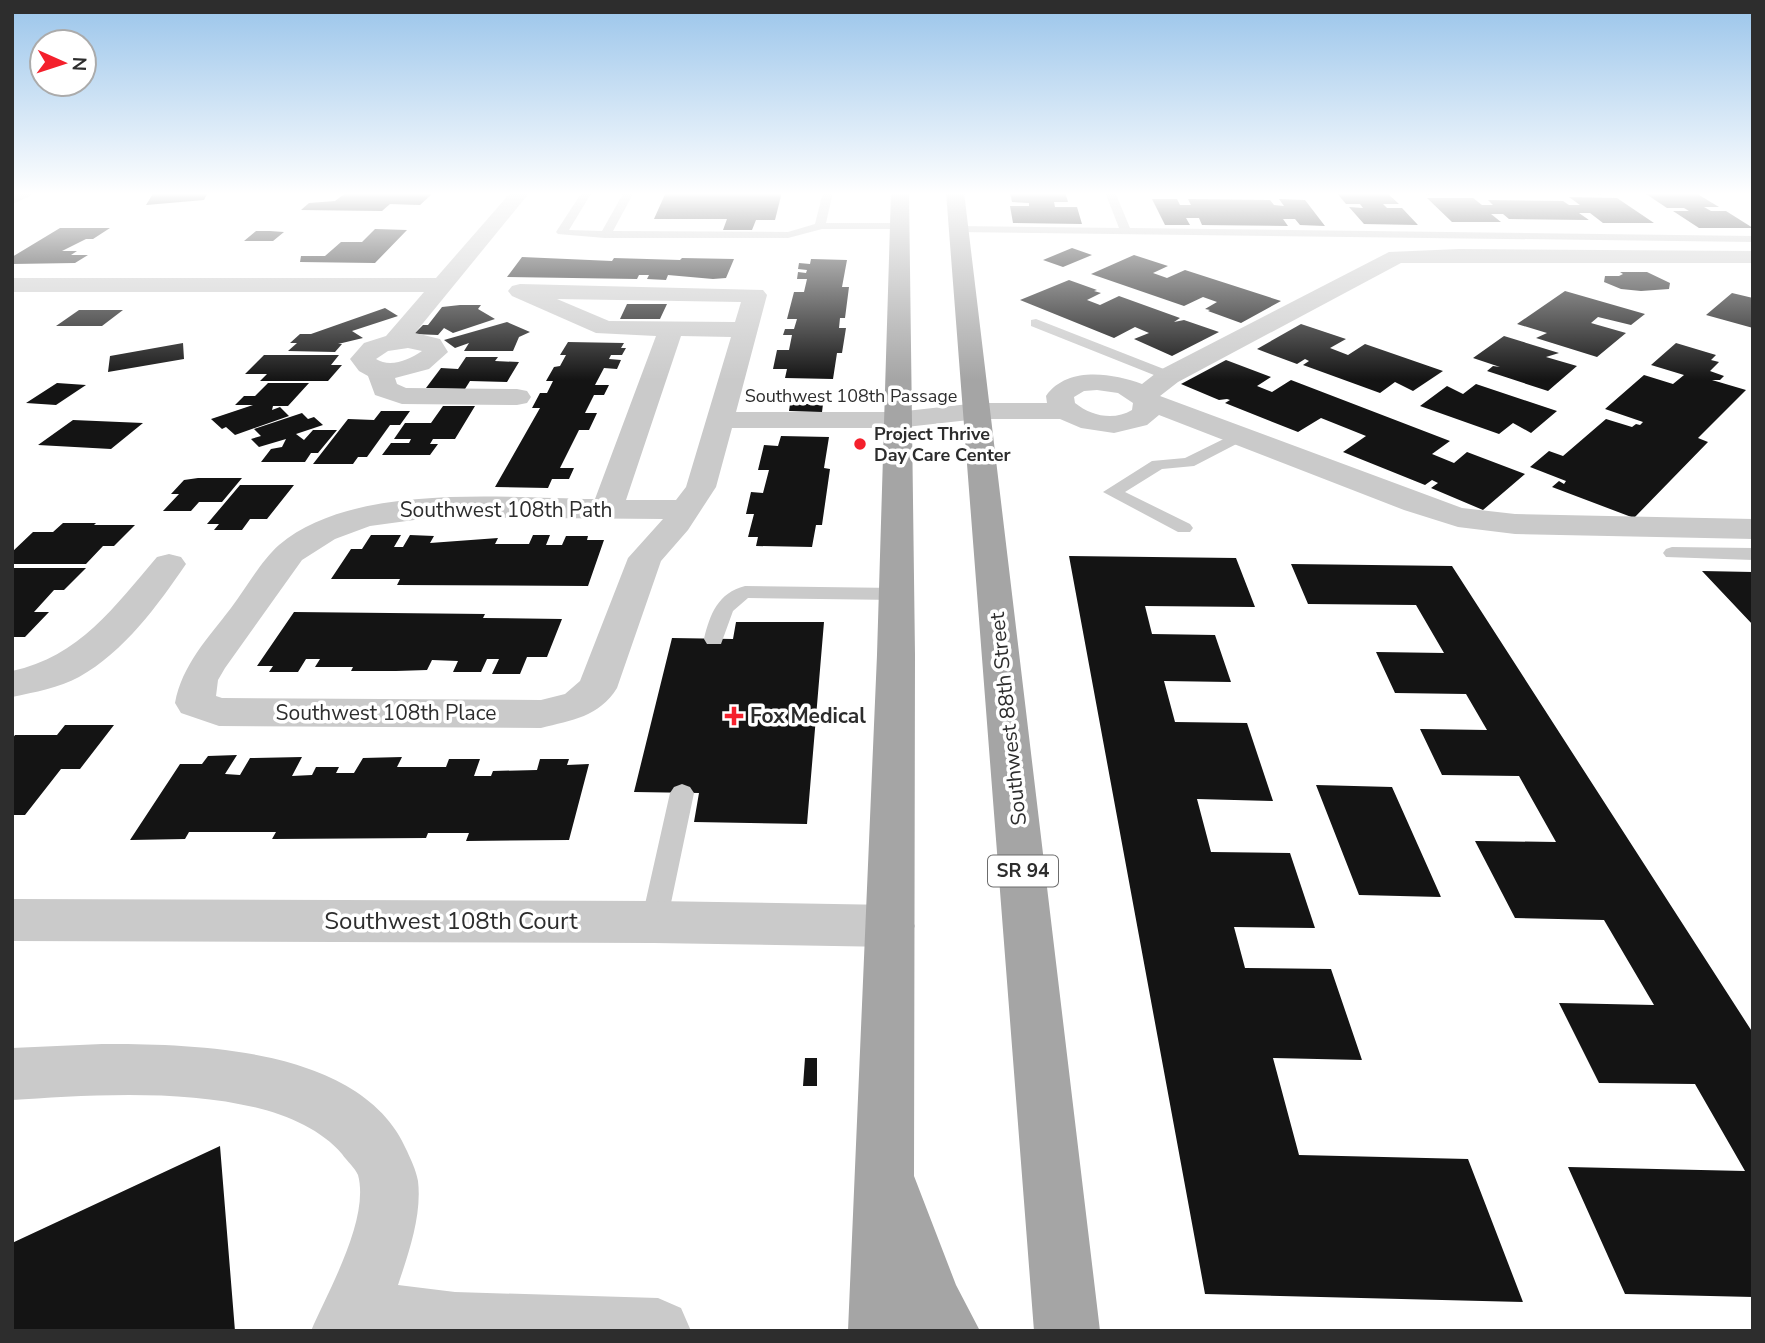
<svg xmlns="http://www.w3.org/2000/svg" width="1765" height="1343" font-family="'Nunito Sans',sans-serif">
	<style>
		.building { fill: #141414 }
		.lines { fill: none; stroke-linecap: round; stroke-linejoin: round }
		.service { fill: #cacaca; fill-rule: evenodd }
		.minor { fill: #cacaca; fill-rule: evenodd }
		.primary { fill: #a5a5a5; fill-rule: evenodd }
		.poi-dot { fill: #f4202c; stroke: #fff; stroke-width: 2.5 }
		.labels { text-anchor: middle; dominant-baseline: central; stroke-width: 7; stroke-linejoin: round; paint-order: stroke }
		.far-street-label { font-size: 18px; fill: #2d2d2d; stroke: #fff }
		.far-poi-label { font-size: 18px; font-weight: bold; fill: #2d2d2d; stroke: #fff; text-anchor: start }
		.shield { fill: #fff; stroke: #6c6c6c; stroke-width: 2 }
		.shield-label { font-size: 19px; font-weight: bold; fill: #2d2d2d }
		.street-label { font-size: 21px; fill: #2d2d2d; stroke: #fff }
		.poi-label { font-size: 21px; font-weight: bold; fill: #2d2d2d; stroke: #fff; text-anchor: start }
		.near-street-label { font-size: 24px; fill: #2d2d2d; stroke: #fff }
	</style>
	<rect width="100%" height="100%" fill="#fff"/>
	<!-- building -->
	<path class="building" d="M154,192L182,194L208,192L204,200L146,205Z
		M347,192H434L420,205L390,204L382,211L301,210L309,203L335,201Z
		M666,192H782L775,220H756L752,230H723L727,219H654Z
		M1010,192H1065L1068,202H1054L1055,207H1077L1082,224L1013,223L1010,206H1029V203L1012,202Z
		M1336,192H1386L1399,204H1383L1387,208H1402L1418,225L1364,224L1349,207L1363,208L1360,204H1346Z
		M1643,192H1694L1719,207H1704L1711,211H1726L1753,228H1699L1673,211H1689L1684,208H1667Z
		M1569,197L1617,198L1654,223H1603L1590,213H1579L1589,220L1509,219L1503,214H1491L1501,222H1452L1427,198H1473L1482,205H1493L1488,200L1563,201L1569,205H1580Z
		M1152,199H1177L1180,205H1191L1188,199L1270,200L1274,205L1284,206L1279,199L1305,200L1325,226L1300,225L1295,219H1283L1288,226L1202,225L1199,218H1186L1190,225H1165Z
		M60,228H110L93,239H86L62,251H77L71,255H88L75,263L12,264V257Z
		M375,229L407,230L375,263L300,262L301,256H325L341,242H362Z
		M256,231H270L284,232L273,241H244Z
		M1072,248L1092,255L1063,267L1043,260Z
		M1134,255L1168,266L1153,273L1167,278L1185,270L1281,301L1241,323L1208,311L1210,310L1205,309L1217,302L1203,297L1184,306L1091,274Z
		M522,257L612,261L614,258L680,260L682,258L734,259L726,278L713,279L668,275L666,280L647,279L649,275H639L637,279L507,277Z
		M811,259L847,260L842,287H849L845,318H840L839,328H846L842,353H837L833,379L785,378L787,369H773L777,350H789L792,335H783L785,329H794L797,319H787L794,292H804L807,279H797L798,272L806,273L807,270L798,269L799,263L810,264Z
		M1620,272H1647L1670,283L1669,289L1641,291L1621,289L1604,282L1605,276H1619L1623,274Z
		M1069,280L1097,290L1094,291L1101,293L1087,300L1100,305L1119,296L1180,318L1174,322L1184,320L1219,332L1172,356L1134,339L1149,333L1135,327L1114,338L1020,300Z
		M1565,291L1645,314L1631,325L1598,317L1591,323L1626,333L1597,357L1536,338L1547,333L1517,324Z
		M1732,293L1753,298V328L1706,315Z
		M627,304H667L660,319H620Z
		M460,305H481L478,309L495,319L453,333L444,328L438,335L414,334L423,325H428L442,307Z
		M385,308L398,316L352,331L363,338L338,344H342L335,352L288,351L297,343H290L300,334H311Z
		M79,310H123L102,326H56Z
		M507,322L530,332L519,337L513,351H464L469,343L455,348L444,340Z
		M1301,324L1346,339L1330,348L1348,355L1365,344L1443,371L1413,391L1395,382L1380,393L1303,365L1309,361L1305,359L1297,364L1257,349Z
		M1504,336L1559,353L1546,357L1577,366L1548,391L1487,371L1493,366L1500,367L1473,358Z
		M568,342L624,343L621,348H626L622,355H611L609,359L621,360L617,369L604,368L595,385H609L604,395H594L585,413H597L589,430H579L560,468H574L569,479H552L548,488L495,487L540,408H532L540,393H547L553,381H546L554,367L560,366L566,355H560Z
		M183,343L184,359L108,372L110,356Z
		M1676,343L1716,355L1711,360L1719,362L1710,371L1724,376L1720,380H1712L1746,390L1698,438L1708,442L1634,518L1552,487L1559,481L1564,484L1566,481L1530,467L1549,451L1563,456L1606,419L1632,427L1636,424L1640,425L1643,422L1605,409L1644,375L1673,384L1684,375L1651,365Z
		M264,355H339L331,365H342L328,381H260L267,374H245Z
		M466,357H498L495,361L519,362L507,382L470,381L465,389L426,388L441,368L458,369Z
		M1226,360L1271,377L1257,386L1272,392L1291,380L1450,441L1432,454L1454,463L1467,452L1525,474L1483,510L1431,488L1438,483L1432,480L1425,485L1343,452L1366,436L1321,418L1298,432L1225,403L1230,400L1227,399L1219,400L1181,384Z
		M57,383L86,385L56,405L26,403Z
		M268,383H309L288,406H273L272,410L280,407L289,416L235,435L226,427L222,429L211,419L253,405H235L244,396H255Z
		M1476,384L1557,411L1531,433L1513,423L1499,434L1420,406L1447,386L1463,394Z
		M790,404H823L822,412L789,411Z
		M443,406H475L455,439H433L430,444H438L430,455H382L391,443H409L411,439H394L405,423H431Z
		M381,411H410L400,425H390L367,457H358L353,464H313L348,419L374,420Z
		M302,413L308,419L314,417L323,425L296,434L304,440L313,430H337L318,453H311L305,462H261L271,449L282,447L286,439L259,447L251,439L261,436L254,429Z
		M73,420L143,423L111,449L38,445Z
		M781,436L829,437L824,468L830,469L822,525H816L812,547L756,546L758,537H748L754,514H746L751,492L763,493L769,470H758L764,445L778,446Z
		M198,478H242L222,502H199L191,511H163L179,494H171L184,480Z
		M240,485H294L267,519H250L242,530H214L219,524H207Z
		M63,523H96L94,525H135L114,546H103L86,564H12V552L33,532H53Z
		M371,535H401L394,547H403L410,535L434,536L430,543L498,538L495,544H529L533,535H550L546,545H562L566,536H588L587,540H604L588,586L397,585L400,579H331L351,549H362Z
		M1069,556L1236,558L1255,607L1145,606L1152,634L1215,635L1231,682L1164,681L1175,722L1247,723L1273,801L1197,799L1211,852L1290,853L1315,928L1234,927L1245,968L1331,969L1362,1060L1273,1058L1299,1155L1468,1159L1523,1302L1205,1294Z
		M1291,564L1452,566L1753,1033V1297L1625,1294L1568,1167L1745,1171L1695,1084L1599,1083L1559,1003L1654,1005L1604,920L1515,918L1475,841L1556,842L1519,776L1442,775L1420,729L1487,730L1466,694L1395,693L1376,652L1444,653L1416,605L1308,604Z
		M12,568H86L64,590H54L34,612H49L25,637H12Z
		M1702,571L1753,572V625Z
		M294,612L485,614L483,618L562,619L547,657H527L520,674H492L499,659H487L481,672H453L458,661L432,660L427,670L396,671H351L353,667H315L320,659H306L298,672H269L273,666H257Z
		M736,622H824L807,824L694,822L699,793L634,792L672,638L733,639Z
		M65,725H114L80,769H61L25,815H12V739L15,735H57Z
		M237,755L225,774L240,775L250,758L302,757L292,776L312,775L316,767H339L336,773H354L363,758L402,757L397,767H446L449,759H480L474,776H491L493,771L537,770L540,759H569L567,765L589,764L569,840L466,841L469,833H428L426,838L272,839L276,832H189L185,839L130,840L180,764H202L208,756Z
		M1316,785L1392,787L1441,897L1359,895Z
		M805,1058H817V1086H803Z
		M220,1146L235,1331H12V1243Z"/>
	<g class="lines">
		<!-- service -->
		<path class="service" d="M582,192H592L569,230L602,231L624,192H634L613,231L788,232L815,224L823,192H833L826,223H900L906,226L900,229H822L788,238H605L558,234L556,232Z
			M1105,192H1115L1130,228L1753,236V242L959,232L953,229L959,226L1119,228Z
			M1422,192H1433V193L1428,196Z
			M1595,192H1605V193L1600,196Z
			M1036,319L1174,373L1176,376L1169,380L1164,379L1031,326V320Z
			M1242,430L1250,435L1248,438L1194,466L1162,469L1125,492L1190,524L1193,528L1190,532H1178L1103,492L1152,461L1185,458Z
			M1672,547L1753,548V560L1666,557L1663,553L1666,549Z
			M745,586L897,588L907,594L897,600L748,598L733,611L721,644H707L704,639C710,614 718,593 745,586Z
			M682,784L690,787L694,793L667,922L663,930L654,933L645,930L641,922L670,793L674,787Z"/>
		<!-- minor -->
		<path class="minor" d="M12,192H33L31,196L12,204Z
			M511,192H530L415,333L440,339L448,352L429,369L395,378L397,384L406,388L517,389L527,391L531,397L527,403L517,405L402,404L375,395L368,376L359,371L350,359L364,343L386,336L424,292H12V278H436ZM408,348L422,351C409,360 390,368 376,359L388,351Z
			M1459,249L1753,251V263H1401L1178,382L1160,396L1462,508L1515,514L1753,519V539L1515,534L1458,527L1404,510L1159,415L1147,425L1114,433L1081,428L1060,419H978L897,428H732L716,487L688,530L661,561L617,688C599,717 572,720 541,728L219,726L181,713L175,703C182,665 208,638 231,608C246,588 261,561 279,545C353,482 504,498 595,499L656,336L596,333L512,296L508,291L512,286L520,284L763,290L767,295L736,412H897L978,403H1047L1046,396C1067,366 1112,373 1142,384L1160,370L1389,252ZM557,299L741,302L735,322L609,321ZM681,336L731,337L686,487L676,500H626ZM1097,390L1118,393L1133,403L1132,410C1114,421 1091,416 1075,403L1074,397L1084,391ZM436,517L663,519L628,558L580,681L565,694L541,700L222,698L216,696L218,680L225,668L302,560L335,539L370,526Z
			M169,554L181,557L186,564C158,605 124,652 79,677C59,688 35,692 12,697V671C79,657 115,606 157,557Z
			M12,899L654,901L891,905L908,911L915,926L908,941L891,947L654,943L12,941Z
			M102,1044C196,1044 363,1047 407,1151C411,1160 416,1170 418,1181C422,1215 409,1252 398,1285L455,1292L658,1298L681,1308L691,1331H311C328,1291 370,1219 358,1175C355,1168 347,1161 342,1154C278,1080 103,1094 12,1100V1048Z"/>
		<!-- primary -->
		<path class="primary" d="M891,192H909L915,655L914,1176L956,1285L980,1331H848L877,655Z
			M946,192H964L1100,1331H1034Z"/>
	</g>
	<!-- sky -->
	<linearGradient id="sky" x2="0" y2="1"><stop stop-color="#99c4ea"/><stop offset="0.51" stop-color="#fff"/><stop offset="1" stop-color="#fff" stop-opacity="0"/></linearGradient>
	<rect width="1765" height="380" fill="url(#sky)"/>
	<!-- markers -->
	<g class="poi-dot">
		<circle cx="860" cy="444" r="7"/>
		<path d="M730.5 705.5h7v7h7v7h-7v7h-7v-7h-7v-7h7z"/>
	</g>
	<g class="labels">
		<!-- far-street labels -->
		<g class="far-street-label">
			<text x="851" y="396">Southwest 108th Passage</text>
		</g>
		<!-- far-poi labels -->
		<g class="far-poi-label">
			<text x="874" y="434">Project Thrive<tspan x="874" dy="21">Day Care Center</tspan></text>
		</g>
		<!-- shield labels -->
		<rect class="shield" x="988" y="855.5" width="70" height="31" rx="5"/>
		<g class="shield-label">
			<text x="1023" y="871">SR 94</text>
		</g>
		<!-- street labels -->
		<g class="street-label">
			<text x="506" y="510">Southwest 108th Path</text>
			<text x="386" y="713">Southwest 108th Place</text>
			<text transform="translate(1008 719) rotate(-96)">Southwest 88th Street</text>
		</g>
		<!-- poi labels -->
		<g class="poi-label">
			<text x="750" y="716">Fox Medical</text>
		</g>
		<!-- near-street labels -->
		<g class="near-street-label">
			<text x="451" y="921">Southwest 108th Court</text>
		</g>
	</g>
	<!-- border -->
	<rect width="1765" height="1343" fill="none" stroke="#2d2d2d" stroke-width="28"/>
	<!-- north arrow -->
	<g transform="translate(63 63) rotate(93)"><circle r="33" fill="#ffffff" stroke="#ababab" stroke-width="2"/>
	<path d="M0-5L12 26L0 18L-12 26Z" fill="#f4202c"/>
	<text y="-10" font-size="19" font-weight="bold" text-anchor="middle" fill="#2d2d2d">N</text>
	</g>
</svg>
